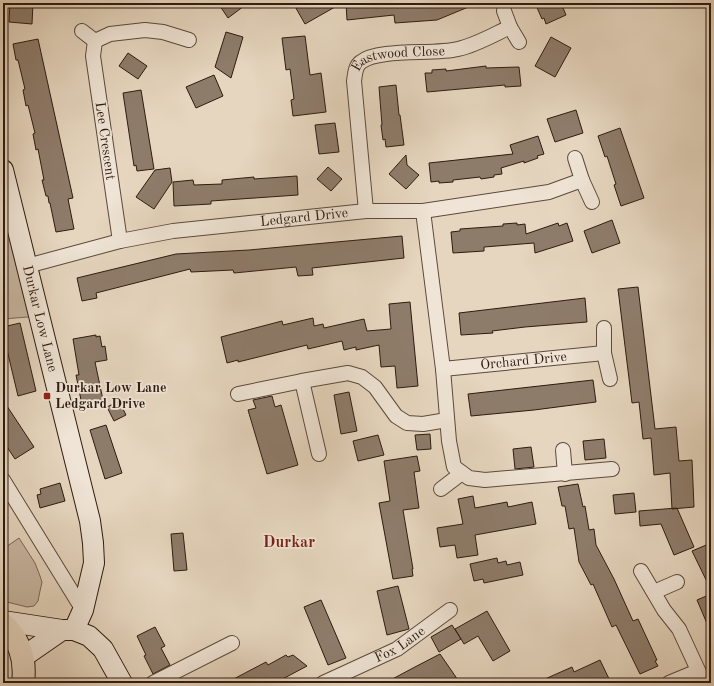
<svg xmlns="http://www.w3.org/2000/svg" width="714" height="686" font-family="'Old Standard TT',serif">
	<style>
		.green { fill: #c7b6a1; stroke: #7a6858 }
		.building { fill: #8e7c6b; stroke: #2e1b10 }
		.lines { fill: none; stroke-linecap: round; stroke-linejoin: round }
		.street-casing { stroke: #5c4a3c; stroke-width: 16 }
		.secondary-casing { stroke: #2e1b10; stroke-width: 22 }
		.primary-casing { stroke: #2e1b10; stroke-width: 24 }
		.street { stroke: #efe4d5; stroke-width: 14 }
		.secondary { stroke: #efe4d5; stroke-width: 20 }
		.primary { stroke: #e6d6bf; stroke-width: 22 }
		.poi-dot { fill: #8f2418; stroke: #efe4d5; stroke-width: 1.5 }
		.labels { text-anchor: middle; dominant-baseline: central; stroke-width: 3.5; stroke-linejoin: round; paint-order: stroke }
		.street-label { font-size: 14px; fill: #2e1b10; stroke: #efe4d5 }
		.poi-label { font-size: 14px; font-weight: bold; fill: #2e1b10; stroke: #efe4d5; text-anchor: start }
		.quarter-label { font-size: 16px; font-weight: bold; fill: #7a1f14; stroke: #efe4d5 }
	</style>
	<rect width="100%" height="100%" fill="#e6d6bf"/>
	<filter id="stains"><feTurbulence type="fractalNoise" baseFrequency=".005" numOctaves="4"/><feColorMatrix values="0 0 0 0 .2 0 0 0 0 .09 0 0 0 0 .02 0 0 0 .5 -.17"/></filter>
	<radialGradient id="worn" r=".72"><stop offset=".6" stop-color="#630" stop-opacity="0"/><stop offset="1" stop-color="#630" stop-opacity=".3"/></radialGradient>
	<!-- green -->
	<path class="green" d="M16,219L40,316L3,319V222Z
		M19,538L35,563L40,576L42,582L40,591L38,601L34,606L27,607L3,601V549Z"/>
	<!-- building -->
	<path class="building" d="M10,3H33L32,24L9,22Z
		M218,3H248L228,18Z
		M293,3H342L305,24Z
		M346,3H381V4L393,3H478L437,20L395,23L394,15L347,20Z
		M535,3H561L566,15L546,24L544,18L542,19Z
		M226,32L243,37L231,78L215,67Z
		M305,36L310,75L321,73L326,112L293,116L291,100L294,99L290,69L286,70L282,38Z
		M551,37L571,48L555,77L535,66Z
		M38,39L73,198L68,199L74,229L56,232L50,203H49L48,196H46L42,180H44L38,149L36,150L33,134L35,133L28,105L26,106L23,90L25,89L18,60H16L13,44Z
		M128,53L147,66L138,79L119,66Z
		M486,66V68L519,67L521,86L505,87V85L427,92L425,73H432V70L446,69V71Z
		M214,75L223,96L196,108L186,87Z
		M396,85L399,115H400L404,145L386,147L385,139L383,140L381,125H382L379,87Z
		M141,90L154,169L137,171L136,165L134,166L123,93Z
		M576,110L583,133L555,142L547,119Z
		M335,123L339,152L319,154L315,125Z
		M620,128L644,198L621,206L614,185L616,184L607,156L605,157L598,136Z
		M538,136L544,154L537,156L538,158L524,163V161L501,168L502,174L494,175V177L481,179L480,177L453,180V182L439,183V181L431,182L429,163L513,154L510,145Z
		M406,155L407,165L419,175L406,189L389,174Z
		M328,167L342,179L331,191L317,179Z
		M170,168L172,182L154,209L136,197L155,170Z
		M297,176L298,195L211,201V204L174,206L173,182L193,180L194,185L222,184V180L254,177V179Z
		M612,220L620,243L592,253L584,231Z
		M517,223V225L525,224L526,234L558,223L559,226L567,223L573,241L535,253L534,243L484,247V251L453,253L451,232L460,231V229L503,226V224Z
		M402,236L404,258L312,268L313,275L298,276L296,267L234,273L233,270L191,272L190,269L96,293L97,298L82,301L77,278L176,254L249,250Z
		M638,287L655,429L676,427L679,461L692,460L694,507L672,509L670,473L654,475L651,438L643,439L639,402L632,403L618,289Z
		M585,298L587,322L525,327L492,331L493,333L461,335L459,313Z
		M410,302L418,386L397,388L395,366L381,367L379,345L356,350V347L344,350L342,341L308,349L307,345L238,362V360L227,363L221,337L282,321L283,325L313,318L314,326L323,324L324,328L364,319L367,331L391,329L389,304Z
		M20,323L36,391L18,396L3,333V327Z
		M96,335V337L100,336L102,347L105,346L107,360L95,362L103,400L82,405L76,375H79L73,339Z
		M593,380L596,402L534,410L471,416L468,394Z
		M349,392L357,431L341,434L334,395Z
		M272,396L275,407L281,405L298,465L267,474L248,410L256,408L253,400Z
		M3,400L34,447L15,459L3,441Z
		M119,401L126,415L114,421L107,407Z
		M106,425L122,473L105,479L90,430Z
		M430,434L431,449L417,450L415,435Z
		M378,435L384,455L358,461L353,441Z
		M604,439L606,458L585,460L583,441Z
		M531,447L534,467L515,469L513,449Z
		M417,456L420,471L414,472L419,508L403,510L413,569H412L413,576L393,579L379,503L390,501L384,461Z
		M60,483L65,501L40,508L37,495L41,494L40,489Z
		M578,484L583,507L585,506L589,530L594,529L596,545L614,579L633,621L638,619L657,660L655,661L658,666L640,674L616,625L612,627L593,584L591,585L579,562L574,528L569,529L565,506H562L558,487Z
		M634,493L636,512L615,514L613,495Z
		M473,496L475,508L507,502L508,507L532,502L536,524L475,535L478,555L457,558L455,545L440,547L437,528L463,524L458,499Z
		M677,508L694,547L674,555L661,524L640,526L639,511Z
		M183,533L187,570L174,571L171,534Z
		M711,543V590L692,551Z
		M497,558L498,563L506,561L507,565L520,562L523,575L484,583L483,579L474,581L470,564Z
		M398,586L409,629L387,635L377,591Z
		M711,594V633L697,600Z
		M321,600L346,658L328,665L304,607Z
		M487,611L510,651L493,661L478,636L464,644L455,629Z
		M452,625L461,639L439,652L431,637Z
		M155,627L165,646L161,648L170,665L153,674L144,656L146,655L137,636Z
		M440,654L460,683H385L413,668Z
		M286,655L288,657L293,655L307,666L275,683H226L266,662L268,665Z
		M600,660L611,683H536L572,667L574,672Z"/>
	<g class="lines">
		<!-- street casing -->
		<g class="street-casing">
			<g id="street">
				<path d="M504,11L510,27L519,42"/>
				<path d="M82,31L95,41"/>
				<path d="M575,158L582,180L592,202"/>
				<path id="s1" d="M366,211L354,81C355,75 355,66 361,62C379,48 434,55 458,49C476,45 493,35 510,27"/>
				<path d="M423,211L443,369L449,441L454,467L469,478L485,480L612,469"/>
				<path d="M120,241L93,56L95,41L110,34L145,30L163,32L189,40"/>
				<path id="s2" d="M27,266L120,241L173,231L366,211H423L549,192L582,180"/>
				<path d="M604,328V353L610,379"/>
				<path id="s3" d="M443,369L604,353"/>
				<path d="M302,381L319,454"/>
				<path d="M238,394L302,381L348,373L362,377L375,387L396,416L407,423L423,424L447,420"/>
				<path d="M563,450L565,474"/>
				<path d="M3,480L83,610"/>
				<path d="M441,489L462,473"/>
				<path d="M641,571L664,610L679,629L704,683"/>
				<path d="M654,592L677,582"/>
				<path d="M153,683L232,643"/>
				<path id="s4" d="M323,683L397,649L450,610"/>
				<path d="M669,683L698,671"/>
			</g>
		</g>
		<!-- secondary casing -->
		<g class="secondary-casing">
			<g id="secondary">
				<path id="s5" d="M3,170L90,521L93,543L94,563L83,610L74,630"/>
				<path d="M3,621L62,630H74L89,636L103,649L122,683"/>
				<path d="M23,657L62,630"/>
			</g>
		</g>
		<!-- primary casing -->
		<g class="primary-casing">
			<path id="primary" d="M3,624C20,640 26,660 23,683"/>
		</g>
		<!-- street -->
		<use href="#street" class="street"/>
		<!-- secondary -->
		<use href="#secondary" class="secondary"/>
		<!-- primary -->
		<use href="#primary" class="primary"/>
	</g>
	<!-- markers -->
	<rect class="poi-dot" x="43" y="392" width="8" height="8" rx="2"/>
	<g class="labels">
		<!-- street labels -->
		<g class="street-label">
			<text stroke="none"><textPath href="#s1" startOffset="189">Eastwood Close</textPath></text>
			<text transform="translate(105 141) rotate(82)">Lee Crescent</text>
			<text stroke="none"><textPath href="#s2" startOffset="282">Ledgard Drive</textPath></text>
			<text stroke="none"><textPath href="#s5" startOffset="153">Durkar Low Lane</textPath></text>
			<text stroke="none"><textPath href="#s3" startOffset="81">Orchard Drive</textPath></text>
			<text stroke="none"><textPath href="#s4" startOffset="86">Fox Lane</textPath></text>
		</g>
		<!-- poi labels -->
		<g class="poi-label">
			<text x="55" y="388">Durkar Low Lane<tspan x="55" dy="16">Ledgard Drive</tspan></text>
		</g>
		<!-- quarter labels -->
		<g class="quarter-label">
			<text x="289" y="543">Durkar</text>
		</g>
	</g>
	<!-- margin -->
	<rect width="714" height="686" fill="none" stroke="#e6d6bf" stroke-width="16"/>
	<rect x="4" y="4" width="706" height="678" fill="none" stroke="#2e1b10" stroke-width="2"/>
	<rect x="8" y="8" width="698" height="670" fill="none" stroke="#2e1b10"/>
	<rect width="100%" height="100%" filter="url(#stains)"/>
	<rect width="100%" height="100%" fill="url(#worn)"/>
</svg>
